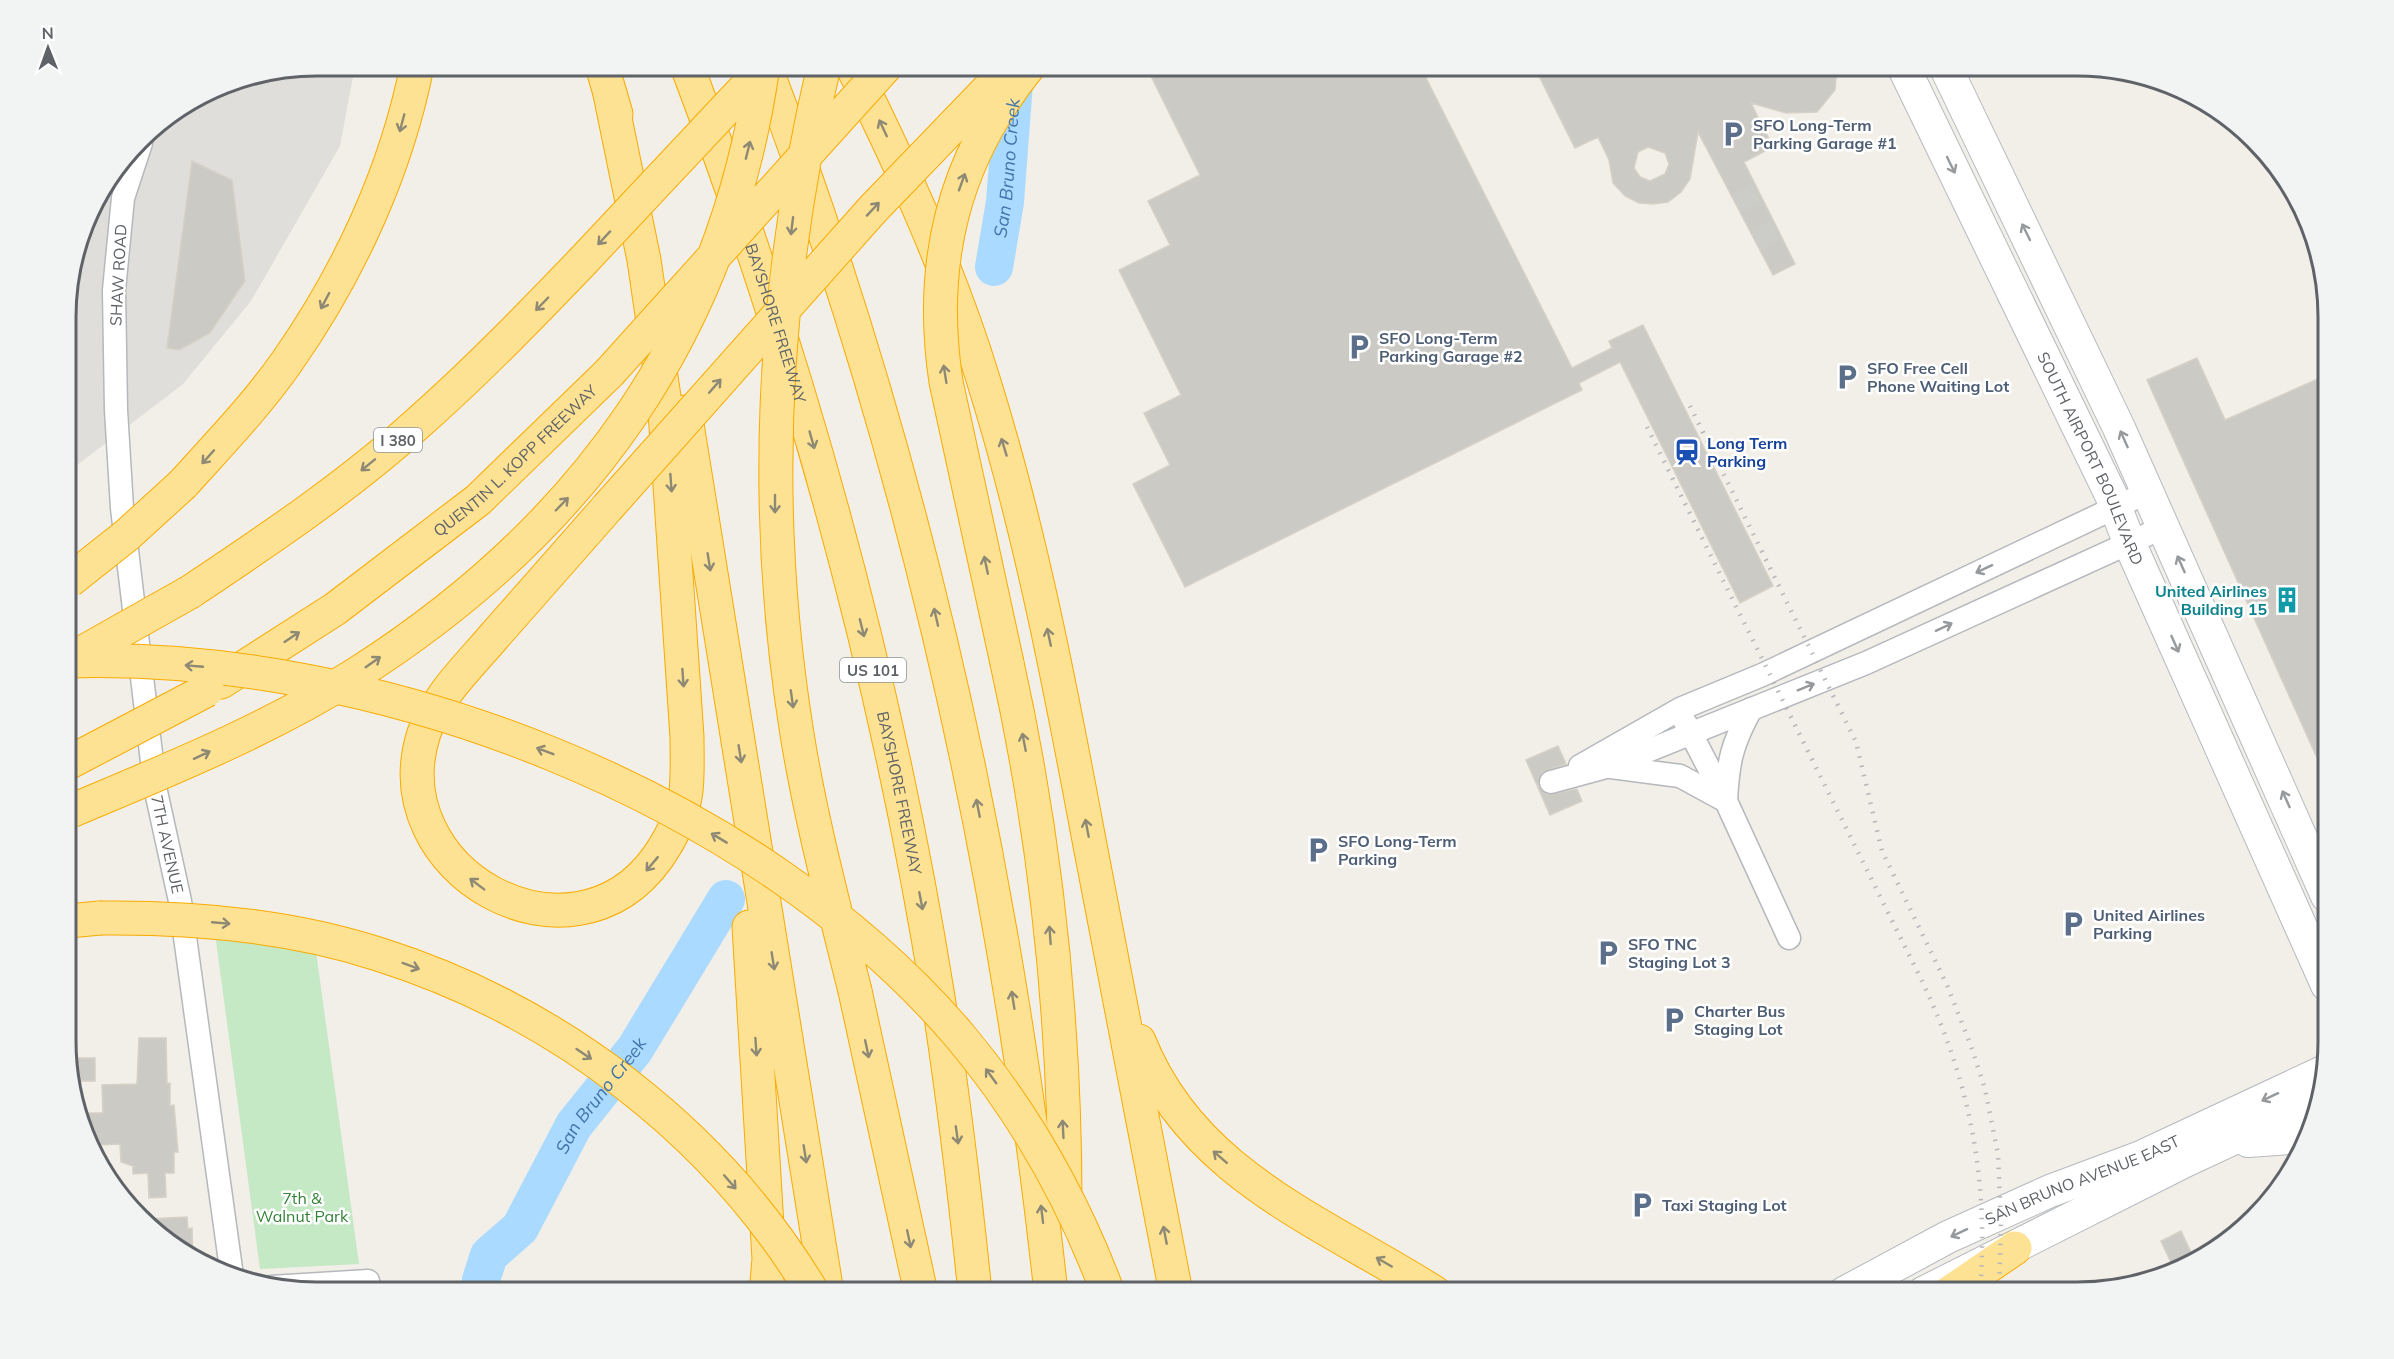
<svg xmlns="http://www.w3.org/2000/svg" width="2394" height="1359" font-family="Mulish,sans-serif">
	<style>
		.industrial { fill: #e0deda }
		.green { fill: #c5e8c5 }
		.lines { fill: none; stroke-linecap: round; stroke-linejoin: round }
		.river { stroke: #aadaff; stroke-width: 38 }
		.building { fill: #cccac5; stroke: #d6d1c6; stroke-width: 1.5; fill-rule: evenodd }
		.street-tunnel { stroke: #ccccc8; stroke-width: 22; stroke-dasharray: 22 11; stroke-linecap: butt }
		.street-casing { stroke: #b5b8bc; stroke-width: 25 }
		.secondary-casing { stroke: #b6babf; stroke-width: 34 }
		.highway-casing { stroke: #f9ab00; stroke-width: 35 }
		.street { stroke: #fff; stroke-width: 22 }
		.secondary { stroke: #fff; stroke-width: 32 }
		.highway { stroke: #fde293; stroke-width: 33 }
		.rail { stroke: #b6b7b8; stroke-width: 4.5; stroke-dasharray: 1.5 8; stroke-linecap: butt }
		.highway-bridge-casing { stroke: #f9ab00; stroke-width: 35; stroke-linecap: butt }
		.highway-bridge { stroke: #fde293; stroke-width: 33 }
		.oneway { stroke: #8e8975 }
		.oneway2 { stroke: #979a9d }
		.labels { text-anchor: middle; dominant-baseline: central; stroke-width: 5; stroke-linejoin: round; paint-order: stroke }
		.shield { fill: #fff; stroke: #8f9295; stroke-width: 1.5 }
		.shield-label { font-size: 15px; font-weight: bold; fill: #5f6368 }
		.service-label { font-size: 16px; font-weight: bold; fill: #4e5e75; stroke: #fff; text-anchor: start }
		.street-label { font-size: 16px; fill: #5f6368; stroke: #fff }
		.transit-label { font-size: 16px; font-weight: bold; fill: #164399; stroke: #fff; text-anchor: start }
		.culture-label { font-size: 16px; font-weight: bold; fill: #0d838f; stroke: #fff; text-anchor: end }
		.park-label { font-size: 16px; fill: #348238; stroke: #fff }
		.water-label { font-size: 18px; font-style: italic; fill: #4174aa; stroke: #fff }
		.rim { fill: none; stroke: #5f6368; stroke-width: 3 }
	</style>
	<rect width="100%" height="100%" fill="#f1efe8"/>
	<!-- industrial -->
	<path class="industrial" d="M318,66H355L340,146L251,301L183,384L68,472V285L92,206L151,129L222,85Z"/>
	<!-- green -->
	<path class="green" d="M212,911L314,937L359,1264L260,1269Z"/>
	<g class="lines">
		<!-- river -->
		<g class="river">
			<path id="s1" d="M994,267L1005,202L1015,69"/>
			<path id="s2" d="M481,1293V1280L489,1255L520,1228L574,1125L635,1049L726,899"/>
		</g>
	</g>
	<!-- building -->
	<path class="building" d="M1146,66H1420L1572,368L1612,348L1609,341L1643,325L1773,586L1740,603L1620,362L1579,383L1582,390L1185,587L1133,484L1170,465L1144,413L1181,395L1119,270L1170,245L1148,201L1200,175Z
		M1534,66H1837L1835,90L1817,112L1786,113L1751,103L1773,147L1744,162L1795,264L1773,275L1698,132L1690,179L1681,192L1668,202L1653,204L1639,203L1625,196L1613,183L1609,160L1598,137L1575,148ZM1648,147L1665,153L1669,164L1665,174L1650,181L1640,177L1634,168L1638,152Z
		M192,161L232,180L245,281L210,333L179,350L167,348Z
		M2197,358L2225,420L2327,375V780L2147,380Z
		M1558,746L1566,764L1542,772L1538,786L1548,795L1577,789L1582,801L1550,815L1526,760Z
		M139,1038H166L167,1084L170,1083V1106L174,1105L178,1152H174V1173H165L166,1197L149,1198L148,1173L133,1174V1166L121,1162L120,1144L95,1145L83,1113H103L102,1085L137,1084Z
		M70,1058H95V1081H71Z
		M187,1217L188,1229L192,1228L193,1260L149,1219Z
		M2181,1231L2195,1261L2175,1271L2161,1241Z"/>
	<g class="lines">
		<!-- street-tunnel -->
		<path class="street-tunnel" d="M1737,203L1759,192
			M1756,240L1778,229"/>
		<!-- street casing -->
		<g class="street-casing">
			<g id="street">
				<path id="s3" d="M141,143L123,198L114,290L116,410L122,508L155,787L180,901L232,1276"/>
				<path d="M1685,722L1726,801L1789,938"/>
				<path d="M1580,766L1680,709L1762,675L2148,492"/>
				<path d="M1611,767L1680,776L1726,801"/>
				<path d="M1551,782L1610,766L1866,663L2164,527"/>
				<path d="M1726,801C1728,761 1732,744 1751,709"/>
				<path d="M271,1287L368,1281"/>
			</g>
		</g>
		<!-- secondary casing -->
		<g class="secondary-casing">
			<g id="secondary">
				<path id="s4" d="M1903,66L2111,495L2129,542L2327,985"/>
				<path d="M1945,66L2119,428L2327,896"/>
				<path d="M2248,1141L2304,1137"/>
				<path id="s5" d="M1844,1293L1948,1237L2050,1191L2141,1157L2323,1072"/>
				<path d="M1923,1293L2185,1161L2314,1101"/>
			</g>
		</g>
		<!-- highway casing -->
		<g class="highway-casing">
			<g id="highway">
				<path d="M602,66L616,114"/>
				<path id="s6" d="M687,66C801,367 887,679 938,997C953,1095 965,1194 975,1293"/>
				<path d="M765,66C915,461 1006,873 1051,1293"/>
				<path d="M852,66C902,167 950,271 983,379C1030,529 1060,685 1089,840C1118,991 1147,1142 1176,1293"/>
				<path d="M685,412L827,1293"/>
				<path d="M183,484C218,445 255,407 286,363C348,275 396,172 417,66"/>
				<path d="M607,508C570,550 533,592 496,634C471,664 437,695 424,733C379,871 571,979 658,857C671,838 683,815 686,791C688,773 687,755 687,737L664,397L644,260L610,94"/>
				<path d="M190,592C268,540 347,487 417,424C475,373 529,317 582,262"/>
				<path d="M1007,663C1046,839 1065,1023 1065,1204"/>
				<path id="s7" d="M221,682L335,609L478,500L609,373"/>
				<path d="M68,921L100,918"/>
				<path d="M749,927L769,1259L766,1293"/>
				<path d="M855,991L921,1293"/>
				<path d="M1139,1041C1192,1175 1322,1221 1435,1293"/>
				<path d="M1949,1293L2015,1248"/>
			</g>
		</g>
		<!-- street -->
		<use href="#street" class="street"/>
		<!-- secondary -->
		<use href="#secondary" class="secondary"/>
		<!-- highway -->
		<use href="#highway" class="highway"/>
		<!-- rail -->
		<path class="rail" d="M1690,406L1856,742L1882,851L1947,985L1971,1046L1985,1089L1998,1154L2001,1222L1999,1293
			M1647,427L1920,977C1970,1080 1989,1179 1980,1293"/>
		<!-- highway-bridge casing -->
		<g class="highway-bridge-casing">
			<path id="highway-bridge" d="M824,66C772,286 761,511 797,734C811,821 834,906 855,991
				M582,262L765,67
				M609,373L886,66
				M607,508L873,209L1006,71
				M69,581L127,535L183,484
				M71,659L190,592
				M68,661C379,651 755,796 959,1035C1023,1111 1073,1199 1108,1293
				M1007,663L946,382C928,263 953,160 1029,66
				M68,763L207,690
				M71,811C168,770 268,730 358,673C583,529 725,333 763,66
				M100,918C193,917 289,925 378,954C556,1010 717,1132 813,1293"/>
		</g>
		<!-- highway-bridge -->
		<use href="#highway-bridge" class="highway-bridge"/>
	</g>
	<!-- one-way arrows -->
	<defs><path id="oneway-shaft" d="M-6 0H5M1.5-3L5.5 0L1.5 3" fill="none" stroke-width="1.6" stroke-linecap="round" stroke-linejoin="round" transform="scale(1.5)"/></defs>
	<g class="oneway">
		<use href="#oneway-shaft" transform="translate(402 123) rotate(105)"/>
		<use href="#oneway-shaft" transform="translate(883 128) rotate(-115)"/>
		<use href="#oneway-shaft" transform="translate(748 150) rotate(-76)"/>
		<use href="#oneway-shaft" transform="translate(962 182) rotate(-70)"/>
		<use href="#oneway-shaft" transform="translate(873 209) rotate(-47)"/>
		<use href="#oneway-shaft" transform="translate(792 226) rotate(97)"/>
		<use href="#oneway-shaft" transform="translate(604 238) rotate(133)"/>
		<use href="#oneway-shaft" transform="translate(325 301) rotate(118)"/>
		<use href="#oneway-shaft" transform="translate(542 304) rotate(134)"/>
		<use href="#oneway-shaft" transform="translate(945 374) rotate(-99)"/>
		<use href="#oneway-shaft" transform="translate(715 386) rotate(-49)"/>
		<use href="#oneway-shaft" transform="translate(812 440) rotate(74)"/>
		<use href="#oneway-shaft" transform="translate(1004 447) rotate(-107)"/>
		<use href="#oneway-shaft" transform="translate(208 457) rotate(132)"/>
		<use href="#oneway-shaft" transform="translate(368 465) rotate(141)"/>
		<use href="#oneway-shaft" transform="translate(671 483) rotate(86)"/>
		<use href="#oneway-shaft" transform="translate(562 504) rotate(-46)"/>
		<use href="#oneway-shaft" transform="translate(775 504) rotate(90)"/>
		<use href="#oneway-shaft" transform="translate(709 562) rotate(81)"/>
		<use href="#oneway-shaft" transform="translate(986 565) rotate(-102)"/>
		<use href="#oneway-shaft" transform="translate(936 617) rotate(-103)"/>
		<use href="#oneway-shaft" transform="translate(862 628) rotate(76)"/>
		<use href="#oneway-shaft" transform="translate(292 637) rotate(-34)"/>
		<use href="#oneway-shaft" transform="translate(1049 637) rotate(-102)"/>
		<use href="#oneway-shaft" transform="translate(373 662) rotate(-35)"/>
		<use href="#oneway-shaft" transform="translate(194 666) rotate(-175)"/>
		<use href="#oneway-shaft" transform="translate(683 678) rotate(86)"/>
		<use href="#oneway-shaft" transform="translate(792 699) rotate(82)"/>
		<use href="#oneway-shaft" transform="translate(1024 742) rotate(-101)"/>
		<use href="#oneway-shaft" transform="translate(545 751) rotate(-159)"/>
		<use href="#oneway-shaft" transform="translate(740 754) rotate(81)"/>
		<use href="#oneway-shaft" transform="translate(202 755) rotate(-25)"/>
		<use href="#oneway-shaft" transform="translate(978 808) rotate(-101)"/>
		<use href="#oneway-shaft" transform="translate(1087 828) rotate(-101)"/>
		<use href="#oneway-shaft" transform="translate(719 838) rotate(-149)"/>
		<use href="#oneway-shaft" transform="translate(652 864) rotate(130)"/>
		<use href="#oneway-shaft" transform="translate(477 884) rotate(-143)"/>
		<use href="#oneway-shaft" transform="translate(921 901) rotate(79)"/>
		<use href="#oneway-shaft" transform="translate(221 923) rotate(5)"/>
		<use href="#oneway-shaft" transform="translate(1050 935) rotate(-94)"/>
		<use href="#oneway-shaft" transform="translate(773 961) rotate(81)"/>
		<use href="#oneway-shaft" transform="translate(411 966) rotate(20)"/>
		<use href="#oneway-shaft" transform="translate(1013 1000) rotate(-99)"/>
		<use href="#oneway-shaft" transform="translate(756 1047) rotate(86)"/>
		<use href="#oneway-shaft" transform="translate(867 1049) rotate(78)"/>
		<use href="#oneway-shaft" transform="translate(584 1054) rotate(34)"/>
		<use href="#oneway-shaft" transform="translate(991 1076) rotate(-126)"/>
		<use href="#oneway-shaft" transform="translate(1063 1129) rotate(-93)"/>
		<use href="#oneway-shaft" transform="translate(957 1135) rotate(82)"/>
		<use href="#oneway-shaft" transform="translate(805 1154) rotate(81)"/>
		<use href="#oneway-shaft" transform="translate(1220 1157) rotate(-139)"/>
		<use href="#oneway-shaft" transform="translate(730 1182) rotate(49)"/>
		<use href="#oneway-shaft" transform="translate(1042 1214) rotate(-97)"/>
		<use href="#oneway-shaft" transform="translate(1165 1235) rotate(-101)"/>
		<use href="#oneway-shaft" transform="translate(909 1239) rotate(78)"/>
		<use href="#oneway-shaft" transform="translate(1384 1262) rotate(-150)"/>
	</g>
	<g class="oneway2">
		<use href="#oneway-shaft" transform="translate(1951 165) rotate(64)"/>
		<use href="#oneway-shaft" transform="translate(2026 232) rotate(-116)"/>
		<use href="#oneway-shaft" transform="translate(2124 439) rotate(-114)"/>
		<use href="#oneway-shaft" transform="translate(2181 564) rotate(-114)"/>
		<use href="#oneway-shaft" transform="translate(1984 569) rotate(155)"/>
		<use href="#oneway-shaft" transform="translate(1944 627) rotate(-25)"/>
		<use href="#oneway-shaft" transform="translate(2175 644) rotate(66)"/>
		<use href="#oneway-shaft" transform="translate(1806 687) rotate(-22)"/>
		<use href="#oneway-shaft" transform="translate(2286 799) rotate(-114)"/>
		<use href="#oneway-shaft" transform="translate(2270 1097) rotate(155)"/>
		<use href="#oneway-shaft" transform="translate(1959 1233) rotate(155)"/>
	</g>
	<!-- icons -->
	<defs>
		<g id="parking-bare" transform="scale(2.07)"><path d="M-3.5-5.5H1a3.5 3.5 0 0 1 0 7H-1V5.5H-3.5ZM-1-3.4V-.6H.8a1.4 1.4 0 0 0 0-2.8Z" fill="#5c6f8a" stroke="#fff" stroke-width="2.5" paint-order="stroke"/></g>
		<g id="station-bare" transform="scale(2.07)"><path d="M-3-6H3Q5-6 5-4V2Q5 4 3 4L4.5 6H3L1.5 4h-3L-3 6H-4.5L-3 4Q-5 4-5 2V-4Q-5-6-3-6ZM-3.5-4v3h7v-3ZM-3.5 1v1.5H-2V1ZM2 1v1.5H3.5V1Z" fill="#1a4fb4" stroke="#fff" stroke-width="2.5" paint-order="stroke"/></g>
		<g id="building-bare" transform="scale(2.07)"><path d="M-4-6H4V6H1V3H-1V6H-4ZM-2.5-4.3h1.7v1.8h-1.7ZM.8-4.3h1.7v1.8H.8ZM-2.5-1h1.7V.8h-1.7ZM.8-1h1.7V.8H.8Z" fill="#0f9aa8" stroke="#fff" stroke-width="2.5" paint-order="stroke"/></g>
	</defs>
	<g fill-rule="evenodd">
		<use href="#parking-bare" x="1733" y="134"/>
		<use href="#parking-bare" x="1359" y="347"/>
		<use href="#parking-bare" x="1847" y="377"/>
		<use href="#station-bare" x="1687" y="452"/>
		<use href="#building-bare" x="2287" y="600"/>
		<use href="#parking-bare" x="1318" y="850"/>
		<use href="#parking-bare" x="2073" y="924"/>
		<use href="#parking-bare" x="1608" y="953"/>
		<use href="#parking-bare" x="1674" y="1020"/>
		<use href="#parking-bare" x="1642" y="1205"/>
	</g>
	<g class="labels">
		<!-- shield labels -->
		<g class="shield">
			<rect x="374" y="428" width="48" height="24" rx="4.5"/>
			<rect x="840" y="658" width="66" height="24" rx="4.5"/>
		</g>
		<g class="shield-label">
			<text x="398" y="440">I 380</text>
			<text x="873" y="670">US 101</text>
		</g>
		<!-- service labels -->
		<g class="service-label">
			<text x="1753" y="125">SFO Long-Term<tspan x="1753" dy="18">Parking Garage #1</tspan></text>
			<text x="1379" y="338">SFO Long-Term<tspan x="1379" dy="18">Parking Garage #2</tspan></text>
			<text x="1867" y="368">SFO Free Cell<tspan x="1867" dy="18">Phone Waiting Lot</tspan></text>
			<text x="1338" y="841">SFO Long-Term<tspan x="1338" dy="18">Parking</tspan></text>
			<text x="2093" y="915">United Airlines<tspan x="2093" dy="18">Parking</tspan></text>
			<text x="1628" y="944">SFO TNC<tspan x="1628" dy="18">Staging Lot 3</tspan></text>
			<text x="1694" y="1011">Charter Bus<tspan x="1694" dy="18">Staging Lot</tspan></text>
			<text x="1662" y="1205">Taxi Staging Lot</text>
		</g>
		<!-- street labels -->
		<g class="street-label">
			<text transform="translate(118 275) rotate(-87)">SHAW ROAD</text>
			<text stroke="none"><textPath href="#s6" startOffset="272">BAYSHORE FREEWAY</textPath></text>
			<text stroke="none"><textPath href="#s4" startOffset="435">SOUTH AIRPORT BOULEVARD</textPath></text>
			<text stroke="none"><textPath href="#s7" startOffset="369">QUENTIN L. KOPP FREEWAY</textPath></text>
			<text stroke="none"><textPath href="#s6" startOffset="758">BAYSHORE FREEWAY</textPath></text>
			<text stroke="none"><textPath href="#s3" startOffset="708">7TH AVENUE</textPath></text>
			<text stroke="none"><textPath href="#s5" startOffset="264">SAN BRUNO AVENUE EAST</textPath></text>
		</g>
		<!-- transit labels -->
		<g class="transit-label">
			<text x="1707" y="443">Long Term<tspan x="1707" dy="18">Parking</tspan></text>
		</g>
		<!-- culture labels -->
		<g class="culture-label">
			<text x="2267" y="591">United Airlines<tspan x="2267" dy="18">Building 15</tspan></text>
		</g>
		<!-- park labels -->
		<g class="park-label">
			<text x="302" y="1198">7th &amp;<tspan x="302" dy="18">Walnut Park</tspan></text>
		</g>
		<!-- water labels -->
		<g class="water-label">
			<text stroke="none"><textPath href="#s1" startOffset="100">San Bruno Creek</textPath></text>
			<text stroke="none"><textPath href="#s2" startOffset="236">San Bruno Creek</textPath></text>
		</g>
	</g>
	<!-- crop -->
	<path d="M0 0H2394V1359H0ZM317 76H2077A241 241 0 0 1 2318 317V1041A241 241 0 0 1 2077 1282H317A241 241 0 0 1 76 1041V317A241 241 0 0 1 317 76Z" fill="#f2f3f3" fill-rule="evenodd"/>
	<path class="rim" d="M317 76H2077A241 241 0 0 1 2318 317V1041A241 241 0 0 1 2077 1282H317A241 241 0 0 1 76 1041V317A241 241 0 0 1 317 76Z"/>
	<!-- north arrow -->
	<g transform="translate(48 48) rotate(359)" stroke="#ffffff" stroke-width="4.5" paint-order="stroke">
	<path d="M0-4.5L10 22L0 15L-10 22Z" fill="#5f6368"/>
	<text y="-9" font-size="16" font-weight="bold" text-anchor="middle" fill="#5f6368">N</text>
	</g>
</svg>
